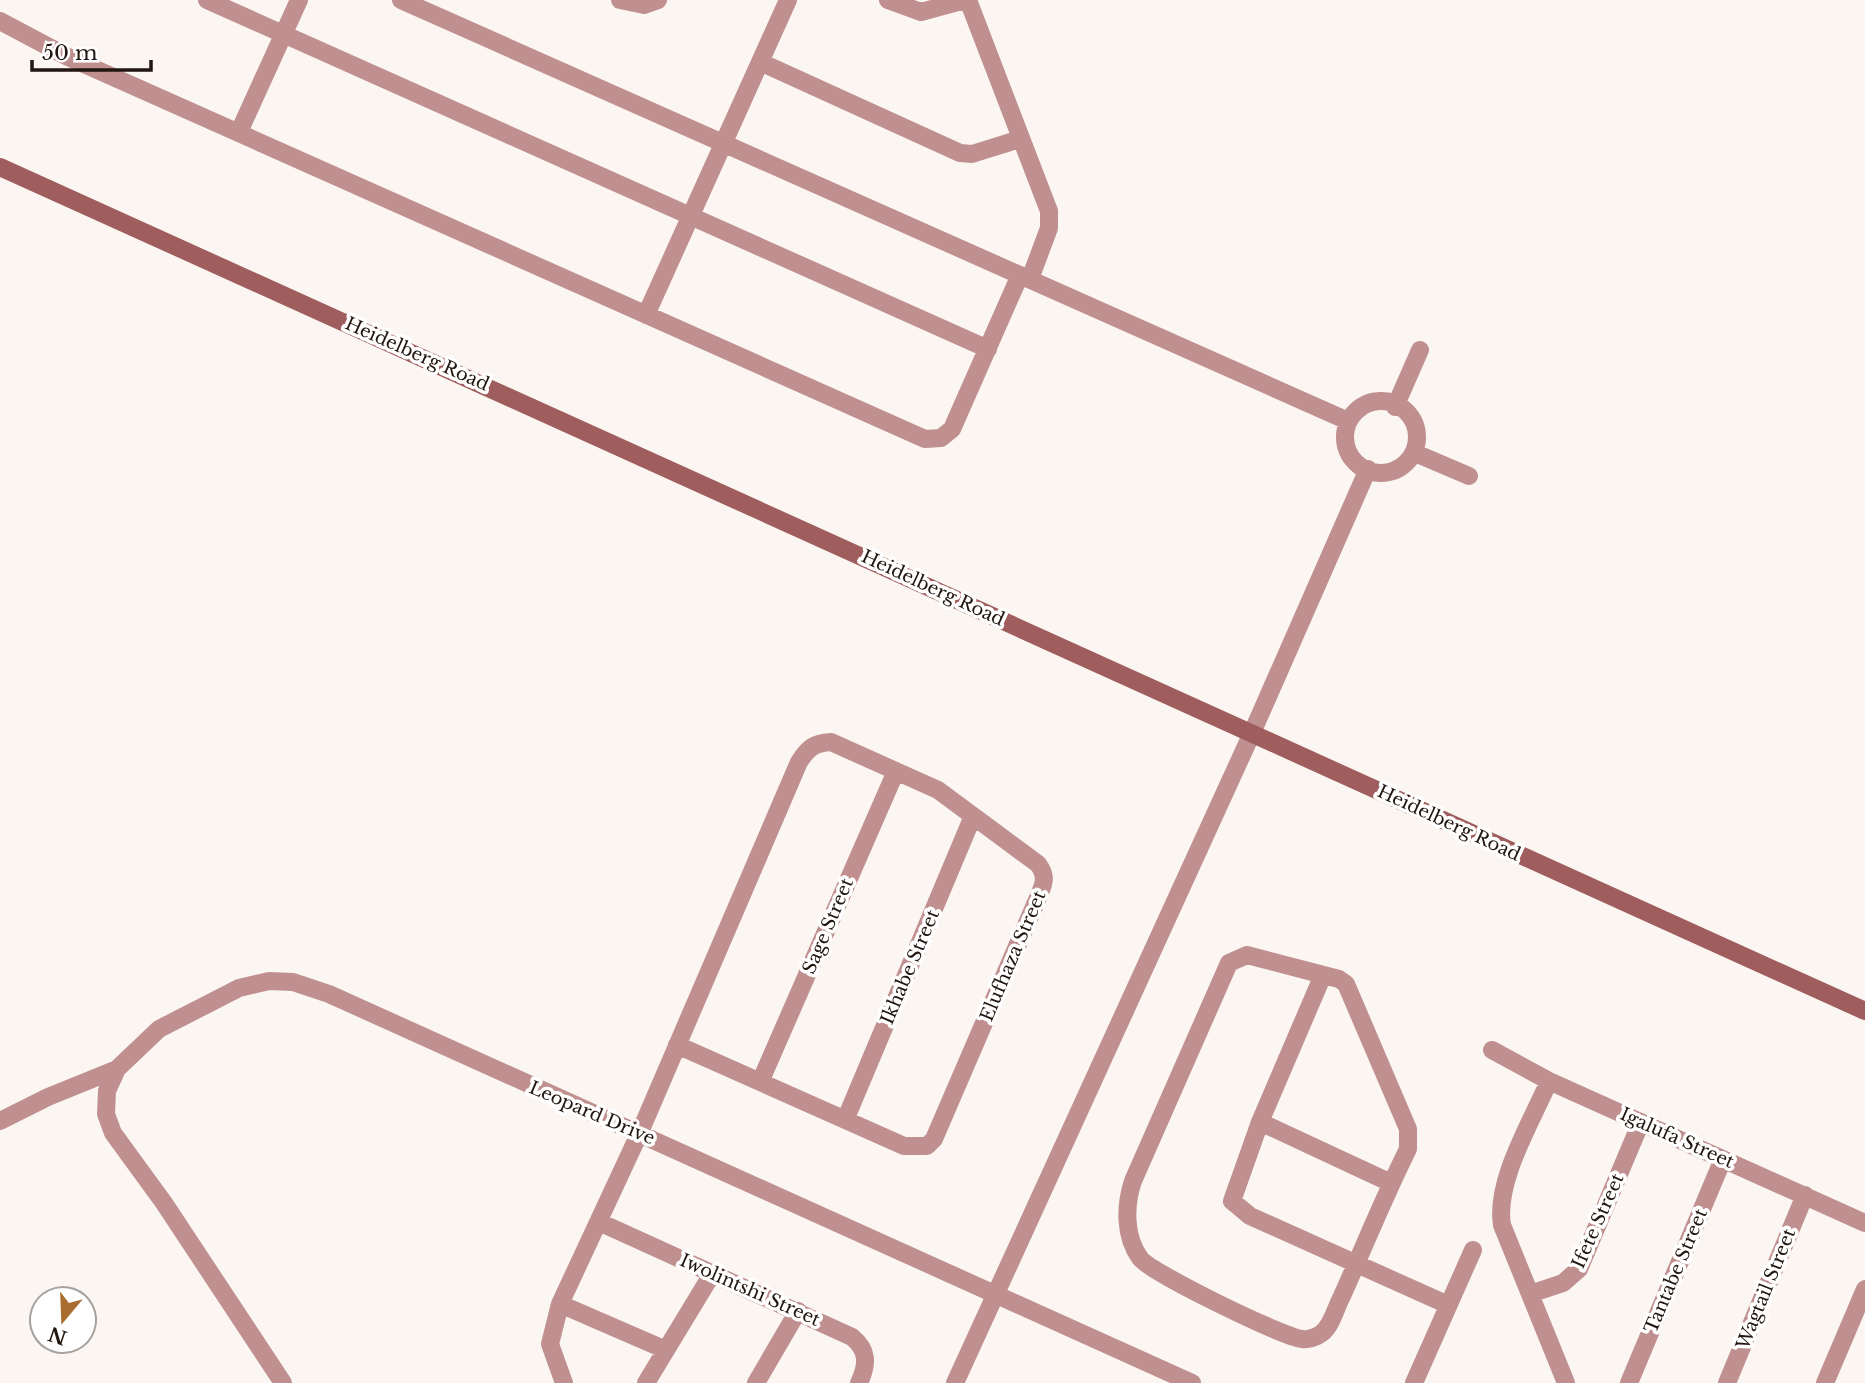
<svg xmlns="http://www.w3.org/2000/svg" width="1865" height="1383" font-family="'Libre Baskerville',serif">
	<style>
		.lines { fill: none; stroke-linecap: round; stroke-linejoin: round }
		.minor { stroke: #bf908f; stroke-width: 18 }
		.secondary { stroke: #9f5d5e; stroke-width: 18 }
		.labels { text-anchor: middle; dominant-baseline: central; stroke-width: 7; stroke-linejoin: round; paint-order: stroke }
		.street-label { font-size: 18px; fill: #211610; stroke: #fff }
	</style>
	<rect width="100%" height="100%" fill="#fcf6f2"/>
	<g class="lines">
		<!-- minor -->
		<path class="minor" d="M207,0L988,349
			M401,0L1348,421
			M620,0L644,5L658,0
			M888,0L921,12L965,0
			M968,0L1049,211V228L1030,279
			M0,21L66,56L925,439L941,438L952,429L1020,275
			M760,62L960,153L972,154L1020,139
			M239,132L299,0
			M646,315L788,0
			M1345 437a36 36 0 1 1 72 0a36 36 0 1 1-72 0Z
			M1395,407L1420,350
			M1415,453L1469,476
			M1247,955L1339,979L1346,984L1408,1129V1149C1384,1197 1364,1247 1342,1296C1336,1307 1332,1325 1322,1333C1317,1337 1308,1340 1302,1339C1283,1337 1149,1272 1140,1258C1124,1236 1125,1205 1133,1181L1229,963Z
			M1323,975L1260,1122L1232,1201L1250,1216L1446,1304
			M1492,1050L1549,1081L1865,1223
			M117,1069L107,1091L106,1114L113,1133L164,1203L283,1383
			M761,1080L896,771
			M1549,1081C1531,1123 1495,1181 1502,1225L1566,1383
			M846,1118L973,816
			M0,1121L48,1097L117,1069L159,1029L239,988L269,981L293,982L329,994L1192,1383
			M1260,1122L1391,1183
			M599,1222L852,1337C868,1350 868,1364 859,1383
			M1530,1294L1563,1283L1579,1269L1641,1122
			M560,1304L666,1350
			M564,1383L550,1344L560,1304L640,1132L799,762C808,748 814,743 831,742L938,790L1038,864C1046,875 1045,881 1040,893L934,1139L927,1146H904L677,1045
			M646,1383L712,1274
			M756,1383L798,1311
			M955,1383L1252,733L1368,469
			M1414,1383L1473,1250
			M1629,1383L1723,1159
			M1727,1383L1805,1195
			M1825,1383L1865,1289"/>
		<!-- secondary -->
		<path class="secondary" d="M0,167L1865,1011"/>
	</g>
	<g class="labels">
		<!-- street labels -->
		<g class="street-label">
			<text transform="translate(417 354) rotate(24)">Heidelberg Road</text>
			<text transform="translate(933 588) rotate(25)">Heidelberg Road</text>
			<text transform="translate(1449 823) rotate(25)">Heidelberg Road</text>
			<text transform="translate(828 926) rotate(-67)">Sage Street</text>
			<text transform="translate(1013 956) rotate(-67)">Elufhaza Street</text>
			<text transform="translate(910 967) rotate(-67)">Ikhabe Street</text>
			<text transform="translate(592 1113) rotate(23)">Leopard Drive</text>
			<text transform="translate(1677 1138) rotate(24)">Igalufa Street</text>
			<text transform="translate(1598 1221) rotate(-66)">Ifete Street</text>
			<text transform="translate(1676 1271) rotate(-67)">Tantabe Street</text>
			<text transform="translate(1766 1289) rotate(-68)">Wagtail Street</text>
			<text transform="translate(750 1290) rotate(24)">Iwolintshi Street</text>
		</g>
	</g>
	<!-- north arrow -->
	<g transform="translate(63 1320) rotate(199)"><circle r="33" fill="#ffffff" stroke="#a6a29f" stroke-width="2"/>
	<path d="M0-5L12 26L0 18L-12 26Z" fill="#a96e2f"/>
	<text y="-10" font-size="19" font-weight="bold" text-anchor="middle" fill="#211610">N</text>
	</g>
	<!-- scale -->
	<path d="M32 60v10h119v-10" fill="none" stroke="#211610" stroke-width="3.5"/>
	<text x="42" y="60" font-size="21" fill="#211610" stroke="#ffffff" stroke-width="5" paint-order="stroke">50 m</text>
</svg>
